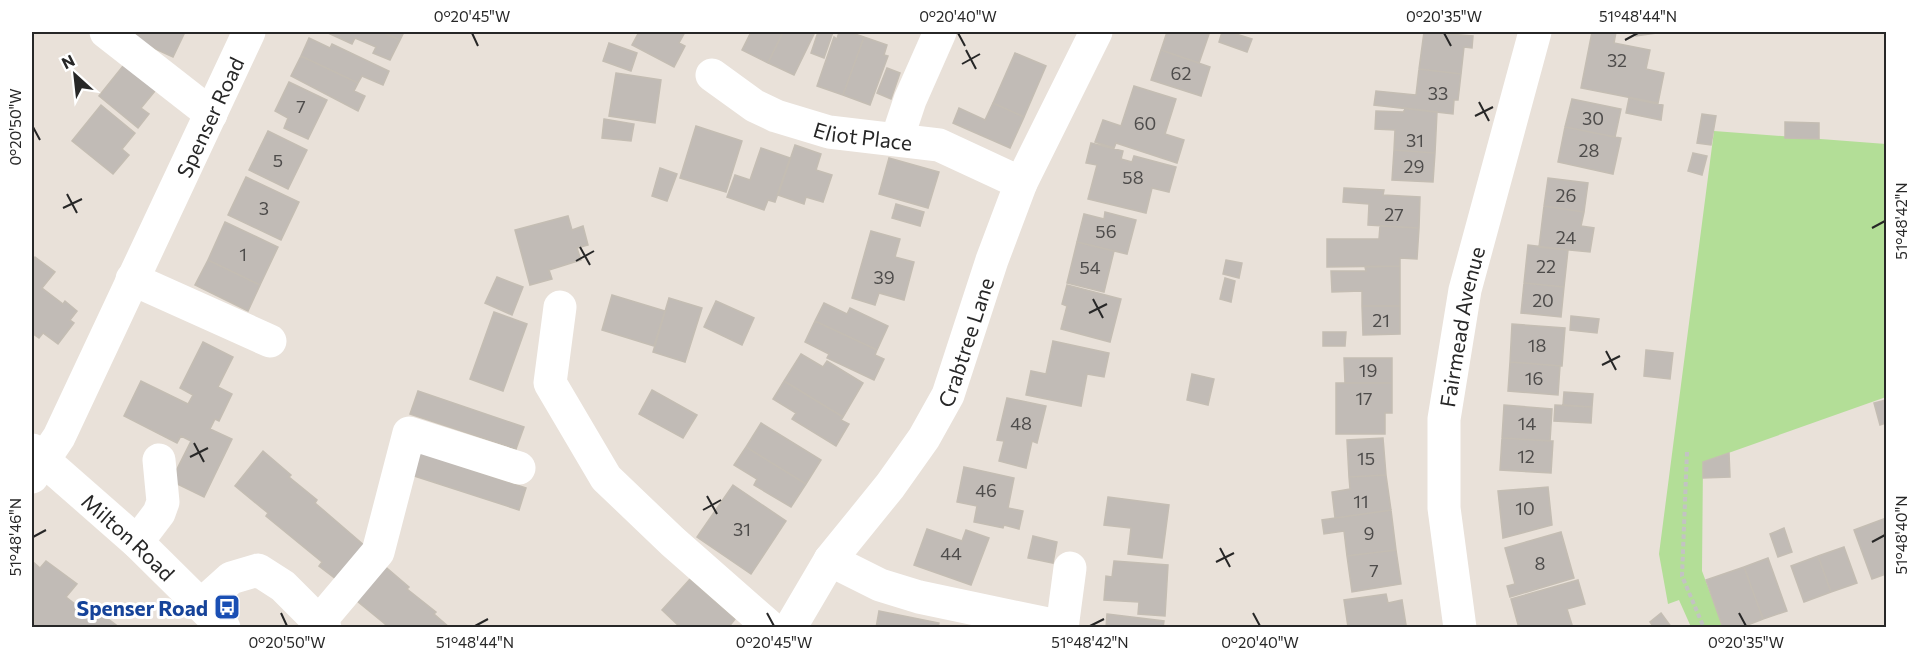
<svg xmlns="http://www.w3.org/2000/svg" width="1918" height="659" font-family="Commissioner,sans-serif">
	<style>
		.green { fill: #b3de97 }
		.building { fill: #c1bbb6; stroke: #c4bdb3; stroke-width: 1.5 }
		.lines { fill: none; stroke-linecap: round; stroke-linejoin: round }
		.path { stroke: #c3c3c3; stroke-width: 4; stroke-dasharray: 4.5 3; stroke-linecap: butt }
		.minor { stroke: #fff; stroke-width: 33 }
		.ticks { fill: none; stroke: #272727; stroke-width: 2 }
		.labels { text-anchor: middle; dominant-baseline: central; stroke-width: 6; stroke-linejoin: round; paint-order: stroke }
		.number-label { font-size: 18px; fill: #4e4c4b }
		.street-label { font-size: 21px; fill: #272727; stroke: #fff }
		.transit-label { font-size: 21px; font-weight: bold; fill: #164399; stroke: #fff; text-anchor: end }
		.neatline { fill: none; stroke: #272727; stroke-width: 2 }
		.ticks-label { font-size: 15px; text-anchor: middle; fill: #272727 }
	</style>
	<rect width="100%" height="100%" fill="#e9e1d9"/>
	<!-- green -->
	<path class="green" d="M1714,131L1886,144V397L1703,462L1702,571L1723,627H1691L1679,600L1668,604L1659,554Z"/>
	<!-- building -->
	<path class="building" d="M137,32H185L173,57L134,39Z
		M326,32H382L400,40L390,60L373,53L376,47L355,38L352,44Z
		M382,32H404L400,40Z
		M639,32H685L679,43L685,46L674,67L632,45Z
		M751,32H783L768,63L742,50Z
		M783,32H815L794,75L768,63Z
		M818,32H833L824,58L811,53Z
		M839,32H849L864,37L843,95L817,86L834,37L837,39Z
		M1167,32H1201L1209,34L1199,63L1161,50Z
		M1222,32H1230L1252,39L1247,52L1219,42Z
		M1424,32L1473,36L1472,48L1464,47L1461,74L1419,69Z
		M1592,32H1616L1614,43L1650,50L1646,69L1664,73L1658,103L1581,88Z
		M1635,32H1664L1636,36Z
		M864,37L887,45L884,55L888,56L870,105L843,95Z
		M309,38L330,48L332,44L389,71L383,85L362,76L358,83L301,56Z
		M609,43L637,53L631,71L603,61Z
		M1161,50L1210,67L1201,96L1151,80Z
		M1015,53L1046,66L1024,117L993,103Z
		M301,56L358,83L354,91L365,96L358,111L291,76Z
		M127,61L159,86L141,108L149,114L138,128L99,96Z
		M887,68L900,73L891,99L877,93Z
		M1419,69L1461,74L1458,100H1454L1453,114L1374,105L1376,91L1416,95Z
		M616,73L661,80L655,123L609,116Z
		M289,82L327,100L308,139L284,128L288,118L275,111Z
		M1134,86L1176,99L1165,134L1184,140L1177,163L1116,143L1114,148L1095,142L1103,120L1121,126Z
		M1629,98L1663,105L1661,120L1626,113Z
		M1572,99L1621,109L1615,137L1565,127Z
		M993,103L1024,117L1010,148L953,123L959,108L985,120Z
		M101,105L135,133L122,149L129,155L113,174L72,141Z
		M1404,108L1437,112L1435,153L1394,150L1395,130L1375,129L1376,111L1404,112Z
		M1702,114L1716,116L1711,145L1697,143Z
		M604,119L634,124L631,141L602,138Z
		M1785,122L1819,123V139L1785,138Z
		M696,126L742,141L726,192L680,178Z
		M1565,127L1621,138L1613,174L1558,162Z
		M268,131L307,150L288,189L249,170Z
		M1091,143L1123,151L1121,159L1132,162L1134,156L1176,167L1169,192L1152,188L1146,213L1088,199L1097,165L1086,163Z
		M795,145L821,154L816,170L832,175L823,202L806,197L804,204L778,195Z
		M761,148L790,158L775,202L768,200L764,210L727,197L735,175L750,180Z
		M1394,150L1435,153L1433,182L1392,180Z
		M1693,153L1707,156L1702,175L1688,171Z
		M889,158L939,172L928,208L879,194Z
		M660,168L677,174L667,201L652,196Z
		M246,177L299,202L281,240L228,215Z
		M1548,178L1588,183L1584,212L1544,206Z
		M1344,188L1384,190L1383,195L1420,197L1419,228L1368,225L1369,204L1343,202Z
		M896,204L924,212L920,226L892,218Z
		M1544,206L1584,212L1581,226L1594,228L1590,252L1539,247Z
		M1105,212L1136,220L1127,254L1077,242L1084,214L1104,219Z
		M568,216L572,230L583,226L588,245L577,248L581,260L549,270L552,279L530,285L515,230Z
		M225,222L278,247L260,285L208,260Z
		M1380,226L1419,228L1417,259L1400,258V266L1327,267V239H1379Z
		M871,231L900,239L895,257L914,262L904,300L879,293L875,305L852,298Z
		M1077,242L1114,251L1104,292L1067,283Z
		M1528,245L1568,250L1564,287L1524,283Z
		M35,257L55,272L42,288L63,304L65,301L77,311L70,320L74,323L58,344L43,333L39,338L32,333V261Z
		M208,260L260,285L248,311L195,285Z
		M1226,260L1242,263L1239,278L1223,274Z
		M1400,266V306H1362V291L1332,292L1331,271H1366L1365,267Z
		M497,277L523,287L512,315L485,303Z
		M1225,278L1235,281L1231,302L1220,299Z
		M1524,283L1564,287L1561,317L1521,313Z
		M1067,285L1121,299L1110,342L1061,329L1067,306L1062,304Z
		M612,295L665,311L654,346L602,330Z
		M669,298L702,308L685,362L653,352Z
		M716,301L754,318L742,345L704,327Z
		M824,303L847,314L850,308L888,326L877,350L815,321Z
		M1362,306H1400V334L1363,335Z
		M494,312L527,324L503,391L470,379Z
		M1571,316L1599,319L1597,333L1570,330Z
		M815,321L877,350L875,355L884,359L874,380L827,358L829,354L805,342Z
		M1512,324L1565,328L1562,366L1510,362Z
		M1323,332H1346L1345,346H1323Z
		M1053,341L1109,353L1104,377L1087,374L1081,406L1026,395L1031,371L1046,374Z
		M203,342L233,357L218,387L232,394L219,421L215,419L210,429L232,439L204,497L171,481L191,441L181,436L177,443L124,416L141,381L188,404L193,395L180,388Z
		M1646,350L1673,353L1670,379L1644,376Z
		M801,354L823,367L827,361L863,383L843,417L784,381Z
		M1344,358H1392V383H1345Z
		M1510,362L1560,366L1558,395L1508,391Z
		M1192,374L1214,379L1208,405L1187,400Z
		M784,381L843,417L841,420L849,424L836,446L792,419L796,413L773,399Z
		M1336,383H1392V413H1385V434H1336Z
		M652,390L697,415L683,438L639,414Z
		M418,391L524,427L516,449L410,414Z
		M1564,392L1593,394L1592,407L1563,405Z
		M1007,398L1046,406L1037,443L1032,441L1026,468L999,461L1004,441L997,440Z
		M1886,400V423L1880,425L1874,403Z
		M1504,405L1552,409L1550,441L1502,438Z
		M1555,405L1592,407L1591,423L1554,421Z
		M761,423L821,460L806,484L746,447Z
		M1383,438L1386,475L1349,477L1347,440Z
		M1502,438L1553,441L1551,473L1500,470Z
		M746,447L806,484L791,507L754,485L757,479L734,465Z
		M263,451L291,475L289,477L317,500L315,503L372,552L345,586L319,566L322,562L266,516L268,513L235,486Z
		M416,451L526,488L519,510L408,474Z
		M1729,453L1730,477L1703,478V462Z
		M964,467L1014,478L1008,508L1023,511L1019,529L1004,525L1003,528L974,522L977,506L957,502Z
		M1386,475L1391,510L1335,518L1332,492L1350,489L1349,477Z
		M733,485L786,521L751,574L697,537Z
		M1548,487L1552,525L1503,538L1498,491Z
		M1108,497L1169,505L1162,558L1128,554L1131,528L1104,525Z
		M1391,510L1396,550L1347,556L1344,531L1324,534L1322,520Z
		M1886,518V574L1872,579L1854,530Z
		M1784,528L1792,552L1778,557L1770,534Z
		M927,529L962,541L966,530L989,538L971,585L914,565Z
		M1561,532L1574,578L1510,597L1507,586L1515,584L1505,548Z
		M1033,536L1057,542L1053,563L1028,558Z
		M1844,547L1857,583L1831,592L1818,556Z
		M1396,550L1401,584L1352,592L1347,556Z
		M1818,556L1831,592L1804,602L1791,566Z
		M1768,558L1787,611L1763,619L1744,567Z
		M32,561L40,568L46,561L77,584L66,597L89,615L94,608L120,628H32L35,621L32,618Z
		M1114,561L1168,565L1165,616L1138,614L1139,602L1104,600L1106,576L1112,577Z
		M381,563L409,587L407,589L436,612L434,614L450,628H387L385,624L352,597Z
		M1744,567L1763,619L1740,628H1723L1706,580Z
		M690,579L735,619L728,628H681L662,610Z
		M1578,580L1585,604L1567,609L1573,628H1519L1511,599Z
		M1386,594L1388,603L1402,600L1406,625L1391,628L1348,627L1344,600Z
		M879,611L939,623L938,628H876Z
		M1661,613L1672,628H1654L1650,622Z
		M1107,614L1164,621L1163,628H1106Z"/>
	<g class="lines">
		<!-- path -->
		<path class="path" d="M1687,452L1682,576L1704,628"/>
		<!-- minor -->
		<g class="minor">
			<path d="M106,32L211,114"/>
			<path id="s1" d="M712,75L755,106L776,116L829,132L939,145L1021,183"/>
			<path d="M897,139L910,100L940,32"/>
			<path d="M132,279L270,341"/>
			<path d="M560,307L550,383L606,478L673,542L771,628"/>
			<path id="s2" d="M32,450L137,542L224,628"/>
			<path id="s3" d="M32,477L59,437L249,32"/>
			<path d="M137,542L159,513L163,502L159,460"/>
			<path d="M830,560L880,585L919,597L1062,627"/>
			<path d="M201,605L231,578L258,570L283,586L325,628"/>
			<path d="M319,622L378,552L409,433L519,468"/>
			<path id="s4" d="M790,628L830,560L890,486L924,438L948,395L992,260L1021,183L1096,32"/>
			<path d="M1062,628L1070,568"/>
			<path id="s5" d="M1460,628L1444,508V419L1465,290L1535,32"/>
		</g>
	</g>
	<!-- ticks -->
	<path class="ticks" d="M472,33L478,46M958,33L965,46M1444,33L1451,46M1625,40L1638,33M966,50L976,69M962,64L980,54M1479,102L1489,121M1475,116L1493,107M33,127L40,140M67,194L77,213M63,208L82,199M1872,228L1885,221M580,247L590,265M576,261L594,251M1093,299L1103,318M1089,313L1107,304M1606,351L1616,370M1602,365L1620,356M194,443L204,462M190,457L208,448M707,496L717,514M703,510L721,500M33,537L46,530M1872,542L1885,535M1220,548L1230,567M1216,562L1234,553M281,613L287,626M767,613L774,626M1253,613L1260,626M1739,613L1746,626M475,626L488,619M1090,626L1104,619"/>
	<!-- icons -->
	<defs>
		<g id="bus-square" transform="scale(1.35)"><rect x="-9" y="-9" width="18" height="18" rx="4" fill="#1a4fb4" stroke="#fff"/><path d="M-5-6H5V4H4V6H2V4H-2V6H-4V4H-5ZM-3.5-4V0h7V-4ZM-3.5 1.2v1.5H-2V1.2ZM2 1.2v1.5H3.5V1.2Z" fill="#fff"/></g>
	</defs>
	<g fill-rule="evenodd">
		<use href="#bus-square" x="227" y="607"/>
	</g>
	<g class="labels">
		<!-- number labels -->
		<g class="number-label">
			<text x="1617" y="60">32</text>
			<text x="1181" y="73">62</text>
			<text x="1438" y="93">33</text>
			<text x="301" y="106">7</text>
			<text x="1593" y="118">30</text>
			<text x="1145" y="123">60</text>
			<text x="1415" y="140">31</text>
			<text x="1589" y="150">28</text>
			<text x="278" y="160">5</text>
			<text x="1414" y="166">29</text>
			<text x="1133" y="177">58</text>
			<text x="1566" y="195">26</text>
			<text x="264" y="208">3</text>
			<text x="1394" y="214">27</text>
			<text x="1106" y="231">56</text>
			<text x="1566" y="237">24</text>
			<text x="243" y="254">1</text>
			<text x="1546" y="266">22</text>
			<text x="1090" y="267">54</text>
			<text x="884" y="277">39</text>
			<text x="1543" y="300">20</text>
			<text x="1381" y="320">21</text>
			<text x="1537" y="345">18</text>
			<text x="1368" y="370">19</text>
			<text x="1534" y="378">16</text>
			<text x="1364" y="398">17</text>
			<text x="1021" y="423">48</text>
			<text x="1527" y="423">14</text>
			<text x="1526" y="456">12</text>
			<text x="1366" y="458">15</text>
			<text x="986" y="490">46</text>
			<text x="1361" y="501">11</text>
			<text x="1525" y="508">10</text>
			<text x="742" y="529">31</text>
			<text x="1369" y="533">9</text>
			<text x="951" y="553">44</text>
			<text x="1540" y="563">8</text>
			<text x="1374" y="570">7</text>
		</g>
		<!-- street labels -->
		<g class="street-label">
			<text stroke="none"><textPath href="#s3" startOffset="402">Spenser Road</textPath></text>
			<text stroke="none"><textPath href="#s1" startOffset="166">Eliot Place</textPath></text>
			<text stroke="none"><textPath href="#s5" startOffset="304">Fairmead Avenue</textPath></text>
			<text stroke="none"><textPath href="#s4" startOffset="338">Crabtree Lane</textPath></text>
			<text stroke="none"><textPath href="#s2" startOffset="130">Milton Road</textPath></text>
		</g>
		<!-- transit labels -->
		<g class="transit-label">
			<text x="208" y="607">Spenser Road</text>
		</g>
	</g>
	<!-- border -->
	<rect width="1918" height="659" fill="none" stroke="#ffffff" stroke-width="66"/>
	<!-- north arrow -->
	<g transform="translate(75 75) rotate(333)" stroke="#ffffff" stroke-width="4.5" paint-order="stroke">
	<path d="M0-4.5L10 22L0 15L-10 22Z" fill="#272727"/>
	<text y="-9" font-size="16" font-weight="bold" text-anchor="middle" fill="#272727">N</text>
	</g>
	<rect x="33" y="33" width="1852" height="593" class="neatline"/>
	<g class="ticks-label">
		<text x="472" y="22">0°20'45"W</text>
		<text x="958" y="22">0°20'40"W</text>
		<text x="1444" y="22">0°20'35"W</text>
		<text x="1638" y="22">51°48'44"N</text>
		<text transform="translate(16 127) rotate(-90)" y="5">0°20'50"W</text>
		<text transform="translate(1902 221) rotate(-90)" y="5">51°48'42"N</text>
		<text transform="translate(1902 535) rotate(-90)" y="5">51°48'40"N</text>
		<text transform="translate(16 537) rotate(-90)" y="5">51°48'46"N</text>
		<text x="287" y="648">0°20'50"W</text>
		<text x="475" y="648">51°48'44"N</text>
		<text x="774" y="648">0°20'45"W</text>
		<text x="1090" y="648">51°48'42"N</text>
		<text x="1260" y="648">0°20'40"W</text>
		<text x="1746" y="648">0°20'35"W</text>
	</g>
</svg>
